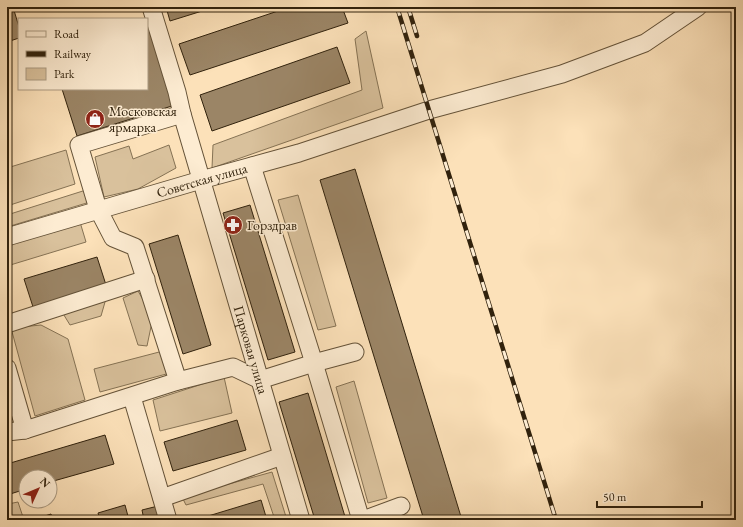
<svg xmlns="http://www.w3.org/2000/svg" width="743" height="527" font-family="'EB Garamond',serif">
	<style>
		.green { fill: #d9c19c; stroke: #857254 }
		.building { fill: #9b8566; stroke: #31220d }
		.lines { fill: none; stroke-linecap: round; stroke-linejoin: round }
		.minor-casing { stroke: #645238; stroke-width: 19 }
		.minor { stroke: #fdecd2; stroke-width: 17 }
		.rail-casing { stroke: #31220d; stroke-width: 4.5 }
		.rail { stroke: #fdecd2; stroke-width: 3; stroke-dasharray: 9; stroke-linecap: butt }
		.labels { text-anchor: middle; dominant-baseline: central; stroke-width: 3; stroke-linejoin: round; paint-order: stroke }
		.poi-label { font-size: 14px; fill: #31220d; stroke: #fdecd2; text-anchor: start }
		.street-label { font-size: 14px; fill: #31220d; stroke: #fdecd2 }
	</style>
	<rect width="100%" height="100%" fill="#fce1b9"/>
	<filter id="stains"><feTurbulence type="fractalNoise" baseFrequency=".005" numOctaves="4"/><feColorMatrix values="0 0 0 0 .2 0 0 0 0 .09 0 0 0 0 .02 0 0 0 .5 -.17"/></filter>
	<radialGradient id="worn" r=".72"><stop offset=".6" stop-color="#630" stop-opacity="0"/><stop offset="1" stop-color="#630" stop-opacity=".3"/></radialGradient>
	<!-- green -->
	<path class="green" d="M366,31L383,108L212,168L213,145L362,90L355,39Z
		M169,145L176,168L138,189L104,197L95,157L129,146L133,159Z
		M66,150L75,184L7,206V168Z
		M86,190L90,202L7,227V215Z
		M298,195L336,326L318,330L278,200Z
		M80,222L86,242L7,266V245Z
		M138,291L153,317L147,346L138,345L123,298Z
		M107,295L101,316L70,325L59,307Z
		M41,325L68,339L85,400L35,416L11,328Z
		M163,351L170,373L100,392L94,369Z
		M224,377L232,413L160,431L153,400Z
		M354,381L387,498L368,503L336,387Z
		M272,472L287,520H275L263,484L186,505L182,497Z
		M18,502L24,520H13L8,504Z"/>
	<!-- building -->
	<path class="building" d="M7,7H13L19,27V38L7,42Z
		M166,7H215L170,21Z
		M290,7H342L348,23L190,75L179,44Z
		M147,24H149L175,105L77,136L62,89H147Z
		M337,47L350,83L212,131L200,95Z
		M355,169L462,520H424L320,180Z
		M250,205L295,352L268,360L223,213Z
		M178,235L211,345L183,354L149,244Z
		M97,257L107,288L34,310L24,279Z
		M308,393L346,520H315L279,402Z
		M237,420L246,450L173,471L164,442Z
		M105,435L114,464L50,482V477H26V489L7,495V464Z
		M261,500L267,520H195Z
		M125,505L129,520H100L98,513Z
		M158,506L161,520H144L142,510Z
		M51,514L53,520H32Z"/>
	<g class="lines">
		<!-- minor casing -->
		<g class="minor-casing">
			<g id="minor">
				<path id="s1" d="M151,7L177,92L182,114L301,520"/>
				<path d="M252,166L314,363L361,520"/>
				<path id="s2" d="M7,237L201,180L299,153L429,110L562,74L645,43L698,7"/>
				<path d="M7,324L146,279"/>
				<path d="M7,368L25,430"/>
				<path d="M178,381L135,247L113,238L98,209L79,145L182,114"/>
				<path d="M132,397L168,520"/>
				<path d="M7,432L25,430L178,381L233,367L260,380L314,363L355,352"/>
				<path d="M162,498L282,456"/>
				<path d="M363,520L401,506"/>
			</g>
		</g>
		<!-- minor -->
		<use href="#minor" class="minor"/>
		<!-- rail casing -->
		<g class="rail-casing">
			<path id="rail" d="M397,7L556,520
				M408,7L417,36"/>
		</g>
		<!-- rail -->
		<use href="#rail" class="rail"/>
	</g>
	<!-- icons -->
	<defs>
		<g id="shop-disc" transform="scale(1)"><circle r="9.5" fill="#8f2418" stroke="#fdecd2"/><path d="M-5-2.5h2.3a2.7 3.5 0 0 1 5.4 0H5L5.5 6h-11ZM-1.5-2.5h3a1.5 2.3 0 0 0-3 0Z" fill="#fff"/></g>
		<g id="pharmacy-disc" transform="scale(1)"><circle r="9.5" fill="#8f2418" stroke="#fdecd2"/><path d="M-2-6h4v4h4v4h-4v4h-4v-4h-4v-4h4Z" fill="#fff"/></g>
	</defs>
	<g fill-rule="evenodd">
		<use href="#shop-disc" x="95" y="119"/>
		<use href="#pharmacy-disc" x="233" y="225"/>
	</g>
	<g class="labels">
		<!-- poi labels -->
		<g class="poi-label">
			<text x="109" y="111">Московская<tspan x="109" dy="16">ярмарка</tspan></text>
			<text x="247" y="225">Горздрав</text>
		</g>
		<!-- street labels -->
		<g class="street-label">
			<text stroke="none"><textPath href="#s2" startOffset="203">Советская улица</textPath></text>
			<text stroke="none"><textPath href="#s1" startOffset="357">Парковая улица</textPath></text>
		</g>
	</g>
	<!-- margin -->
	<rect width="743" height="527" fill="none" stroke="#fce1b9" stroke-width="24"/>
	<rect x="8" y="8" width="727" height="511" fill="none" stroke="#31220d" stroke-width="2"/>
	<rect x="12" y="12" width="719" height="503" fill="none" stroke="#31220d"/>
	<!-- legend -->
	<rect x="18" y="18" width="130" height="72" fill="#fdecd2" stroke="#ab9b83"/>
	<rect x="26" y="31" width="20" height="6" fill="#fdecd2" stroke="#ab9b83"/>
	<text x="54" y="38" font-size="12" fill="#31220d">Road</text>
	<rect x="26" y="51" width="20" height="6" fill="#31220d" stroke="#ab9b83"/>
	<text x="54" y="58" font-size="12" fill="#31220d">Railway</text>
	<rect x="26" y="68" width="20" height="12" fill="#d9c19c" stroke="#ab9b83"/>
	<text x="54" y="78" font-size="12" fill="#31220d">Park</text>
	<!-- north arrow -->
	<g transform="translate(38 489) rotate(46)"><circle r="19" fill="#fdecd2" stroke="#ab9b83"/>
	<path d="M0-3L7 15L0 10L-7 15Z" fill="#8f2418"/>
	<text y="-6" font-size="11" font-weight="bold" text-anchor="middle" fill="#31220d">N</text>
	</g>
	<!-- scale -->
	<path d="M597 501v6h105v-6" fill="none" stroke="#31220d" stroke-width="2"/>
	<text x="603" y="501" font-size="12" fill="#31220d" stroke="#fdecd2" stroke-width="3" paint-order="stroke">50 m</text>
	<rect width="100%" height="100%" filter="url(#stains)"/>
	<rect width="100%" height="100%" fill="url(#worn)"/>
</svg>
